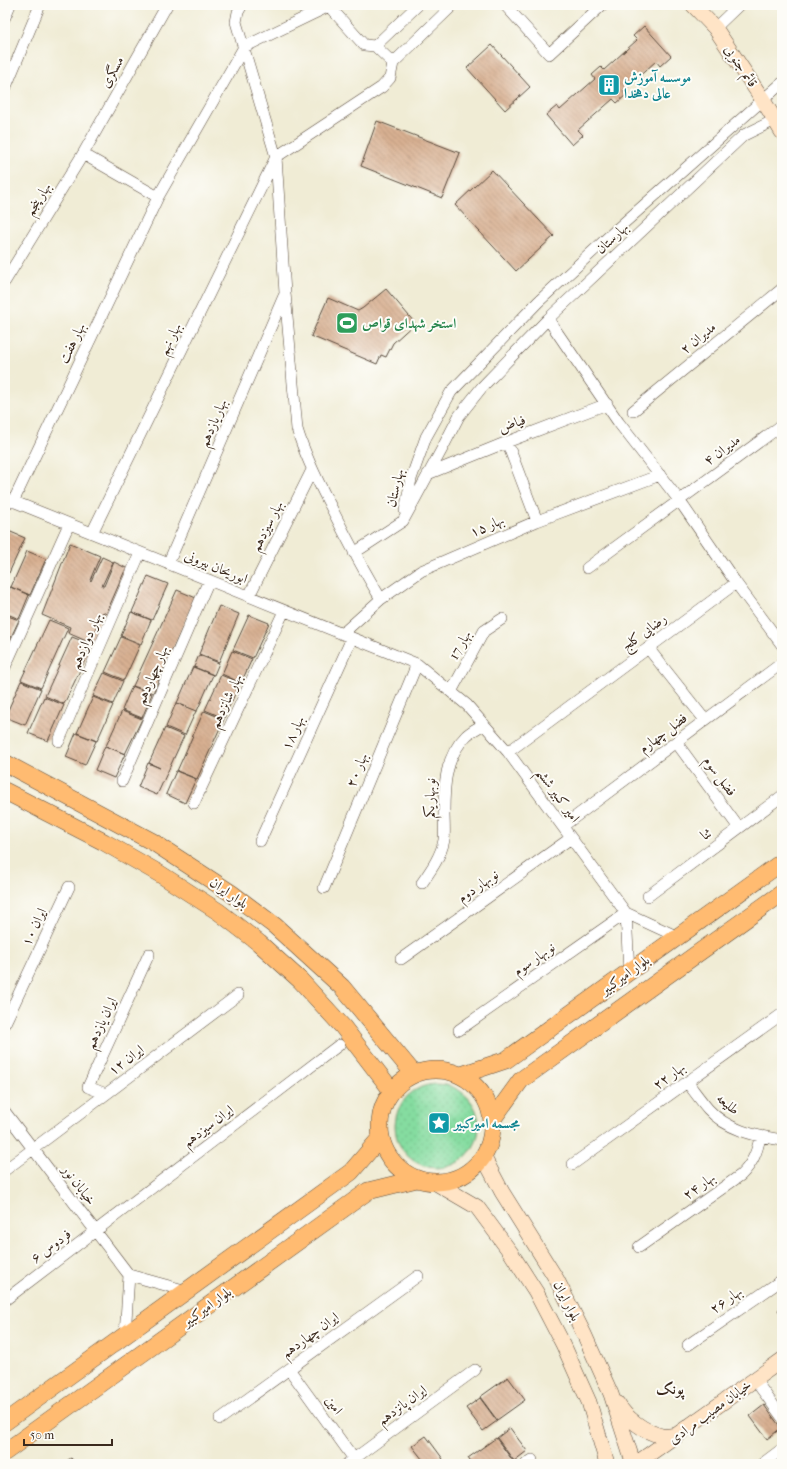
<svg xmlns="http://www.w3.org/2000/svg" width="787" height="1469" font-family="'IM FELL French Canon',Amiri,serif">
	<style>
		.grass { fill: url(#grass-dots); stroke: #60835f }
		.building { fill: url(#building-back-hatch) }
		.lines { fill: none; stroke-linecap: round; stroke-linejoin: round }
		.street-casing { stroke: #564739; stroke-width: 12 }
		.secondary-casing { stroke: #564739; stroke-width: 16 }
		.primary-casing { stroke: #564739; stroke-width: 18 }
		.street { stroke: #fff; stroke-width: 11 }
		.secondary { stroke: #ffe4c6; stroke-width: 15 }
		.primary { stroke: #ffbb71; stroke-width: 17 }
		.labels { text-anchor: middle; dominant-baseline: central; stroke-width: 4; stroke-linejoin: round; paint-order: stroke }
		.street-label { font-size: 14px; fill: #3b2a1e; stroke: #fdfcf7 }
		.culture-label { font-size: 14px; font-weight: bold; fill: #0d838f; stroke: #fdfcf7; text-anchor: start }
		.leisure-label { font-size: 14px; font-weight: bold; fill: #27864d; stroke: #fdfcf7; text-anchor: start }
		.neighbourhood-label { font-size: 15px; font-weight: bold; fill: #3b2a1e; stroke: #fdfcf7 }
	</style>
	<defs>
		<pattern id="grass-dots" width="8" height="8" patternUnits="userSpaceOnUse"><rect width="8" height="8" fill="#85dca0"/><path d="M2 2h.1M6 6h.1" fill="none" stroke="#74bd89" stroke-width="1.8" stroke-linecap="round"/></pattern>
		<pattern id="building-back-hatch" width="6" height="6" patternUnits="userSpaceOnUse"><rect width="6" height="6" fill="#d8b092"/><path d="M-1 5l2 2M0 0l6 6M5-1l2 2" fill="none" stroke="#b08f77"/></pattern>
	</defs>
	<rect width="100%" height="100%" fill="#fdfcf7"/>
	<filter id="ink" filterUnits="userSpaceOnUse"><feTurbulence type="fractalNoise" baseFrequency=".025" numOctaves="2"/><feDisplacementMap in="SourceGraphic" scale="8" xChannelSelector="R" yChannelSelector="G"/><feConvolveMatrix kernelMatrix="1 2 1 2 8 2 1 2 1" color-interpolation-filters="sRGB"/></filter>
	<filter id="wash" filterUnits="userSpaceOnUse"><feTurbulence type="fractalNoise" baseFrequency=".012" numOctaves="4" result="noise"/><feDisplacementMap in="SourceGraphic" scale="16" xChannelSelector="R" yChannelSelector="G"/><feGaussianBlur stdDeviation="0.9" result="paint"/><feColorMatrix in="noise" values="0 0 0 0 0 0 0 0 0 0 0 0 0 0 0 0 0 1.4 0 .05"/><feComposite in="paint" operator="in"/></filter>
	<g filter="url(#wash)">
		<rect width="100%" height="100%" fill="#f0ecd5"/>
		<!-- grass -->
		<path class="grass" d="M395 1126a42 42 0 1 1 84 0a42 42 0 1 1-84 0Z"/>
		<g id="blocks">
			<!-- building -->
			<path class="building" d="M644,26L671,56L660,66L656,61L623,91L626,95L617,103L613,99L578,130L583,135L572,145L546,115L557,106L560,110L595,79L592,75L601,67L604,70L637,40L633,36Z
				M492,45L530,87L505,110L467,68Z
				M377,121L460,153L442,198L361,166Z
				M492,170L554,236L516,271L455,205Z
				M386,289L415,323L393,343L386,357L381,355L377,364L311,336L328,298L358,311L363,308Z
				M6,530L25,538L9,573L5,572Z
				M70,543L100,556L90,580L91,581L102,557L113,562L102,586H104L114,562L126,568L106,614L103,612L91,643L68,633L70,627L42,615Z
				M27,551L46,559L30,595L11,587Z
				M5,572L8,574L5,582Z
				M148,576L168,584L152,620L132,612Z
				M10,587L29,595L19,619L5,613V599Z
				M177,590L196,598L153,693L133,686Z
				M219,606L239,614L219,662L199,654Z
				M131,612L151,620L141,644L121,636Z
				M5,615L19,620L5,650Z
				M249,615L269,623L253,658L233,650Z
				M49,620L68,628L41,688L21,680Z
				M72,637L92,645L64,704L45,696Z
				M121,637L140,645L124,680L105,672Z
				M232,651L252,659L241,683L222,674Z
				M199,655L219,663L214,675L194,667Z
				M193,667L213,675L197,711L177,703Z
				M104,673L123,681L113,704L93,696Z
				M221,675L240,683L224,718L205,710Z
				M21,681L41,689L25,725L5,717Z
				M132,686L152,694L142,718L122,710Z
				M44,697L64,705L48,741L28,733Z
				M93,697L113,705L97,741L77,733Z
				M176,703L196,711L185,735L166,727Z
				M122,711L142,719L125,754L106,746Z
				M204,711L224,719L197,779L177,771Z
				M165,728L184,736L157,795L138,787L148,763L160,768L149,763Z
				M76,733L96,741L85,765L66,757Z
				M105,746L125,754L114,778L95,770Z
				M176,771L196,779L185,803L166,794Z
				M782,1306V1316L778,1310Z
				M508,1377L525,1400L497,1420L480,1397Z
				M480,1398L497,1421L483,1431L466,1408Z
				M764,1405L781,1428L767,1439L750,1416Z
				M510,1428L527,1451L514,1461L497,1438Z
				M426,1436L443,1459L436,1464H426L412,1446Z
				M496,1438L513,1461L509,1464H472L468,1458Z
				M71,1458L76,1464H62Z"/>
		</g>
	</g>
	<g filter="url(#ink)">
		<use href="#blocks" fill-opacity="0" stroke="#564739" stroke-width="1"/>
		<g class="lines">
			<!-- street casing -->
			<g class="street-casing">
				<path id="street" d="M242,5L238,12L236,22L276,157L285,293L297,429C305,456 317,480 330,505C346,537 362,568 381,599
					M328,5L364,45L375,46
					M418,5L375,46L393,63L453,5
					M505,5L549,54L602,5
					M5,17L10,5
					M715,28L739,5
					M5,89L40,5
					M83,154L158,197
					M5,281L83,154L167,5
					M548,319L619,423L679,500L736,583
					M633,411L782,289
					M507,442L537,521
					M428,474L507,442L607,404
					M5,498L417,664L467,705L508,752L626,913L678,937
					M13,502L158,197L244,47L329,6
					M405,511L411,479L426,437L451,392L538,302L616,230L782,83
					M92,533L276,157L382,87L390,78L393,63
					M354,553L403,521L442,449L459,416L482,387L548,319L744,135L775,120
					M168,564L284,296
					M587,568L782,425
					M249,596L312,470
					M342,634L381,599L421,571L537,521L660,475
					M648,648L705,720
					M5,667L69,524
					M451,692L484,631L502,619
					M59,741L140,553
					M676,742L739,828
					M508,752L736,583L782,645
					M122,781L209,580
					M194,803L284,611
					M563,826L782,663
					M260,841L352,638
					M422,883C431,870 441,856 444,840C445,832 444,821 444,813C444,785 445,757 466,736C471,731 478,728 484,724
					M324,888L417,664
					M648,896L782,796
					M626,913L629,972
					M401,959L571,838
					M5,1023L69,887
					M459,1030L626,913
					M687,1082C694,1091 701,1101 708,1109C727,1130 755,1136 782,1140
					M106,1094L88,1087L149,954
					M5,1112L129,1275
					M573,1164L782,1014
					M5,1170L238,995
					M639,1247L741,1175C752,1164 757,1153 760,1137
					M129,1275L187,1291
					M5,1300L339,1045
					M125,1335L129,1275
					M688,1345L782,1280
					M289,1369L354,1459
					M755,1380L782,1417
					M220,1419L418,1276
					M347,1464L475,1370
					M526,1464L532,1460
					M762,1464L782,1449"/>
			</g>
			<!-- secondary casing -->
			<g class="secondary-casing">
				<path id="secondary" d="M693,5L715,28L763,100L782,132
					M483,1156L502,1192L557,1280L584,1334L611,1394L631,1456
					M436,1183L477,1207L511,1253L536,1292L563,1344L589,1402L606,1460
					M617,1403C626,1418 644,1432 662,1436C667,1437 673,1435 678,1435
					M637,1463L782,1360"/>
			</g>
			<!-- primary casing -->
			<g class="primary-casing">
				<path id="primary" d="M5,763L153,842L231,893L275,926L342,987L414,1074
					M5,791L104,842L160,874L219,912L259,943L300,980L343,1027L392,1091
					M380 1126a56 56 0 1 1 112 0a56 56 0 1 1-112 0Z
					M461,1075L506,1060L782,862
					M492,1120L521,1080L782,893
					M5,1422L351,1172L381,1137
					M5,1452L368,1191L417,1179"/>
			</g>
			<!-- street -->
			<use href="#street" class="street"/>
			<!-- secondary -->
			<use href="#secondary" class="secondary"/>
			<!-- primary -->
			<use href="#primary" class="primary"/>
		</g>
	</g>
	<!-- icons -->
	<defs>
		<g id="building-square" transform="scale(1.15)"><rect x="-9" y="-9" width="18" height="18" rx="4" fill="#0f9aa8" stroke="#fdfcf7"/><path d="M-4-6H4V6H1V3H-1V6H-4ZM-2.5-4.3h1.7v1.8h-1.7ZM.8-4.3h1.7v1.8H.8ZM-2.5-1h1.7V.8h-1.7ZM.8-1h1.7V.8H.8Z" fill="#fff"/></g>
		<g id="stadium-square" transform="scale(1.15)"><rect x="-9" y="-9" width="18" height="18" rx="4" fill="#2e9e5b" stroke="#fdfcf7"/><path d="M0-5a6.5 5 0 1 0 0 10a6.5 5 0 1 0 0-10ZM-3.5-1.8h7v3.6h-7Z" fill="#fff"/></g>
		<g id="sight-square" transform="scale(1.15)"><rect x="-9" y="-9" width="18" height="18" rx="4" fill="#0f9aa8" stroke="#fdfcf7"/><path d="M0-6L1.8-2.2L6-1.7L2.9 1.2L3.7 5.4L0 3.3L-3.7 5.4L-2.9 1.2L-6-1.7L-1.8-2.2Z" fill="#fff"/></g>
	</defs>
	<g fill-rule="evenodd">
		<use href="#building-square" x="609" y="85"/>
		<use href="#stadium-square" x="347" y="323"/>
		<use href="#sight-square" x="439" y="1123"/>
	</g>
	<g class="labels">
		<!-- street labels -->
		<g class="street-label">
			<text transform="translate(741 66) rotate(56)">قائم جنوبی</text>
			<text transform="translate(112 72) rotate(-61)">مسگری</text>
			<text transform="translate(38 199) rotate(-58)">بهار پنجم</text>
			<text transform="translate(612 238) rotate(-43)">بهارستان</text>
			<text transform="translate(698 338) rotate(-39)">مدیران ۲</text>
			<text transform="translate(170 339) rotate(-64)">بهار نهم</text>
			<text transform="translate(72 343) rotate(-64)">بهار هفت</text>
			<text transform="translate(213 423) rotate(-67)">بهار یازدهم</text>
			<text transform="translate(512 424) rotate(-21)">فیاض</text>
			<text transform="translate(722 450) rotate(-36)">مدیران ۴</text>
			<text transform="translate(395 488) rotate(-77)">بهارستان</text>
			<text transform="translate(267 526) rotate(-63)">بهار سیزدهم</text>
			<text transform="translate(487 526) rotate(-23)">بهار ۱۵</text>
			<text transform="translate(216 567) rotate(22)">ابوریحان بیرونی</text>
			<text transform="translate(644 632) rotate(-37)">رضایی کلج</text>
			<text transform="translate(86 641) rotate(-67)">بهار دوازدهم</text>
			<text transform="translate(460 645) rotate(-61)">بهار 17</text>
			<text transform="translate(152 675) rotate(-67)">بهار چهاردهم</text>
			<text transform="translate(226 701) rotate(-65)">بهار شانزدهم</text>
			<text transform="translate(293 733) rotate(-66)">بهار ۱۸</text>
			<text transform="translate(663 733) rotate(-37)">فضل چهارم</text>
			<text transform="translate(357 770) rotate(-68)">بهار ۲۰</text>
			<text transform="translate(720 776) rotate(54)">فضل سوم</text>
			<text transform="translate(558 795) rotate(54)">امیر کبیر ششم</text>
			<text transform="translate(430 798) rotate(-88)">نوبهار یکم</text>
			<text transform="translate(706 834) rotate(-37)">ثنا</text>
			<text transform="translate(478 886) rotate(-35)">نوبهار دوم</text>
			<text transform="translate(229 893) rotate(35)">بلوار ایران</text>
			<text transform="translate(34 927) rotate(-65)">ایران ۱۰</text>
			<text transform="translate(534 959) rotate(-35)">نوبهار سوم</text>
			<text transform="translate(625 975) rotate(-36)">بلوار امیرکبیر</text>
			<text transform="translate(101 1023) rotate(-65)">ایران یازدهم</text>
			<text transform="translate(126 1060) rotate(-37)">ایران ۱۲</text>
			<text transform="translate(669 1076) rotate(-36)">بهار ۲۲</text>
			<text transform="translate(728 1104) rotate(40)">طلیعه</text>
			<text transform="translate(208 1126) rotate(-37)">ایران سیزدهم</text>
			<text transform="translate(79 1185) rotate(53)">خیابان نور</text>
			<text transform="translate(699 1186) rotate(-35)">بهار ۲۴</text>
			<text transform="translate(51 1246) rotate(-37)">فردوس ۶</text>
			<text transform="translate(726 1300) rotate(-35)">بهار ۲۶</text>
			<text transform="translate(567 1301) rotate(63)">بلوار ایران</text>
			<text transform="translate(207 1307) rotate(-36)">بلوار امیرکبیر</text>
			<text transform="translate(310 1335) rotate(-36)">ایران چهاردهم</text>
			<text transform="translate(334 1405) rotate(54)">امین</text>
			<text transform="translate(402 1405) rotate(-36)">ایران پانزدهم</text>
			<text transform="translate(710 1412) rotate(-36)">خیابان مصیب مرادی</text>
		</g>
		<!-- culture labels -->
		<g class="culture-label">
			<text x="624" y="77">موسسه آموزش<tspan x="624" dy="16">عالی دهخدا</tspan></text>
			<text x="454" y="1123">مجسمه امیرکبیر</text>
		</g>
		<!-- leisure labels -->
		<g class="leisure-label">
			<text x="362" y="323">استخر شهدای قواص</text>
		</g>
		<!-- neighbourhood labels -->
		<g class="neighbourhood-label">
			<text x="670" y="1389">پونک</text>
		</g>
	</g>
	<!-- margin -->
	<rect width="787" height="1469" fill="none" stroke="#fdfcf7" stroke-width="20"/>
	<!-- scale -->
	<path d="M24 1439v6h88v-6" fill="none" stroke="#3b2a1e" stroke-width="2"/>
	<text x="30" y="1439" font-size="12" fill="#3b2a1e" stroke="#fdfcf7" stroke-width="3" paint-order="stroke">50 m</text>
</svg>
